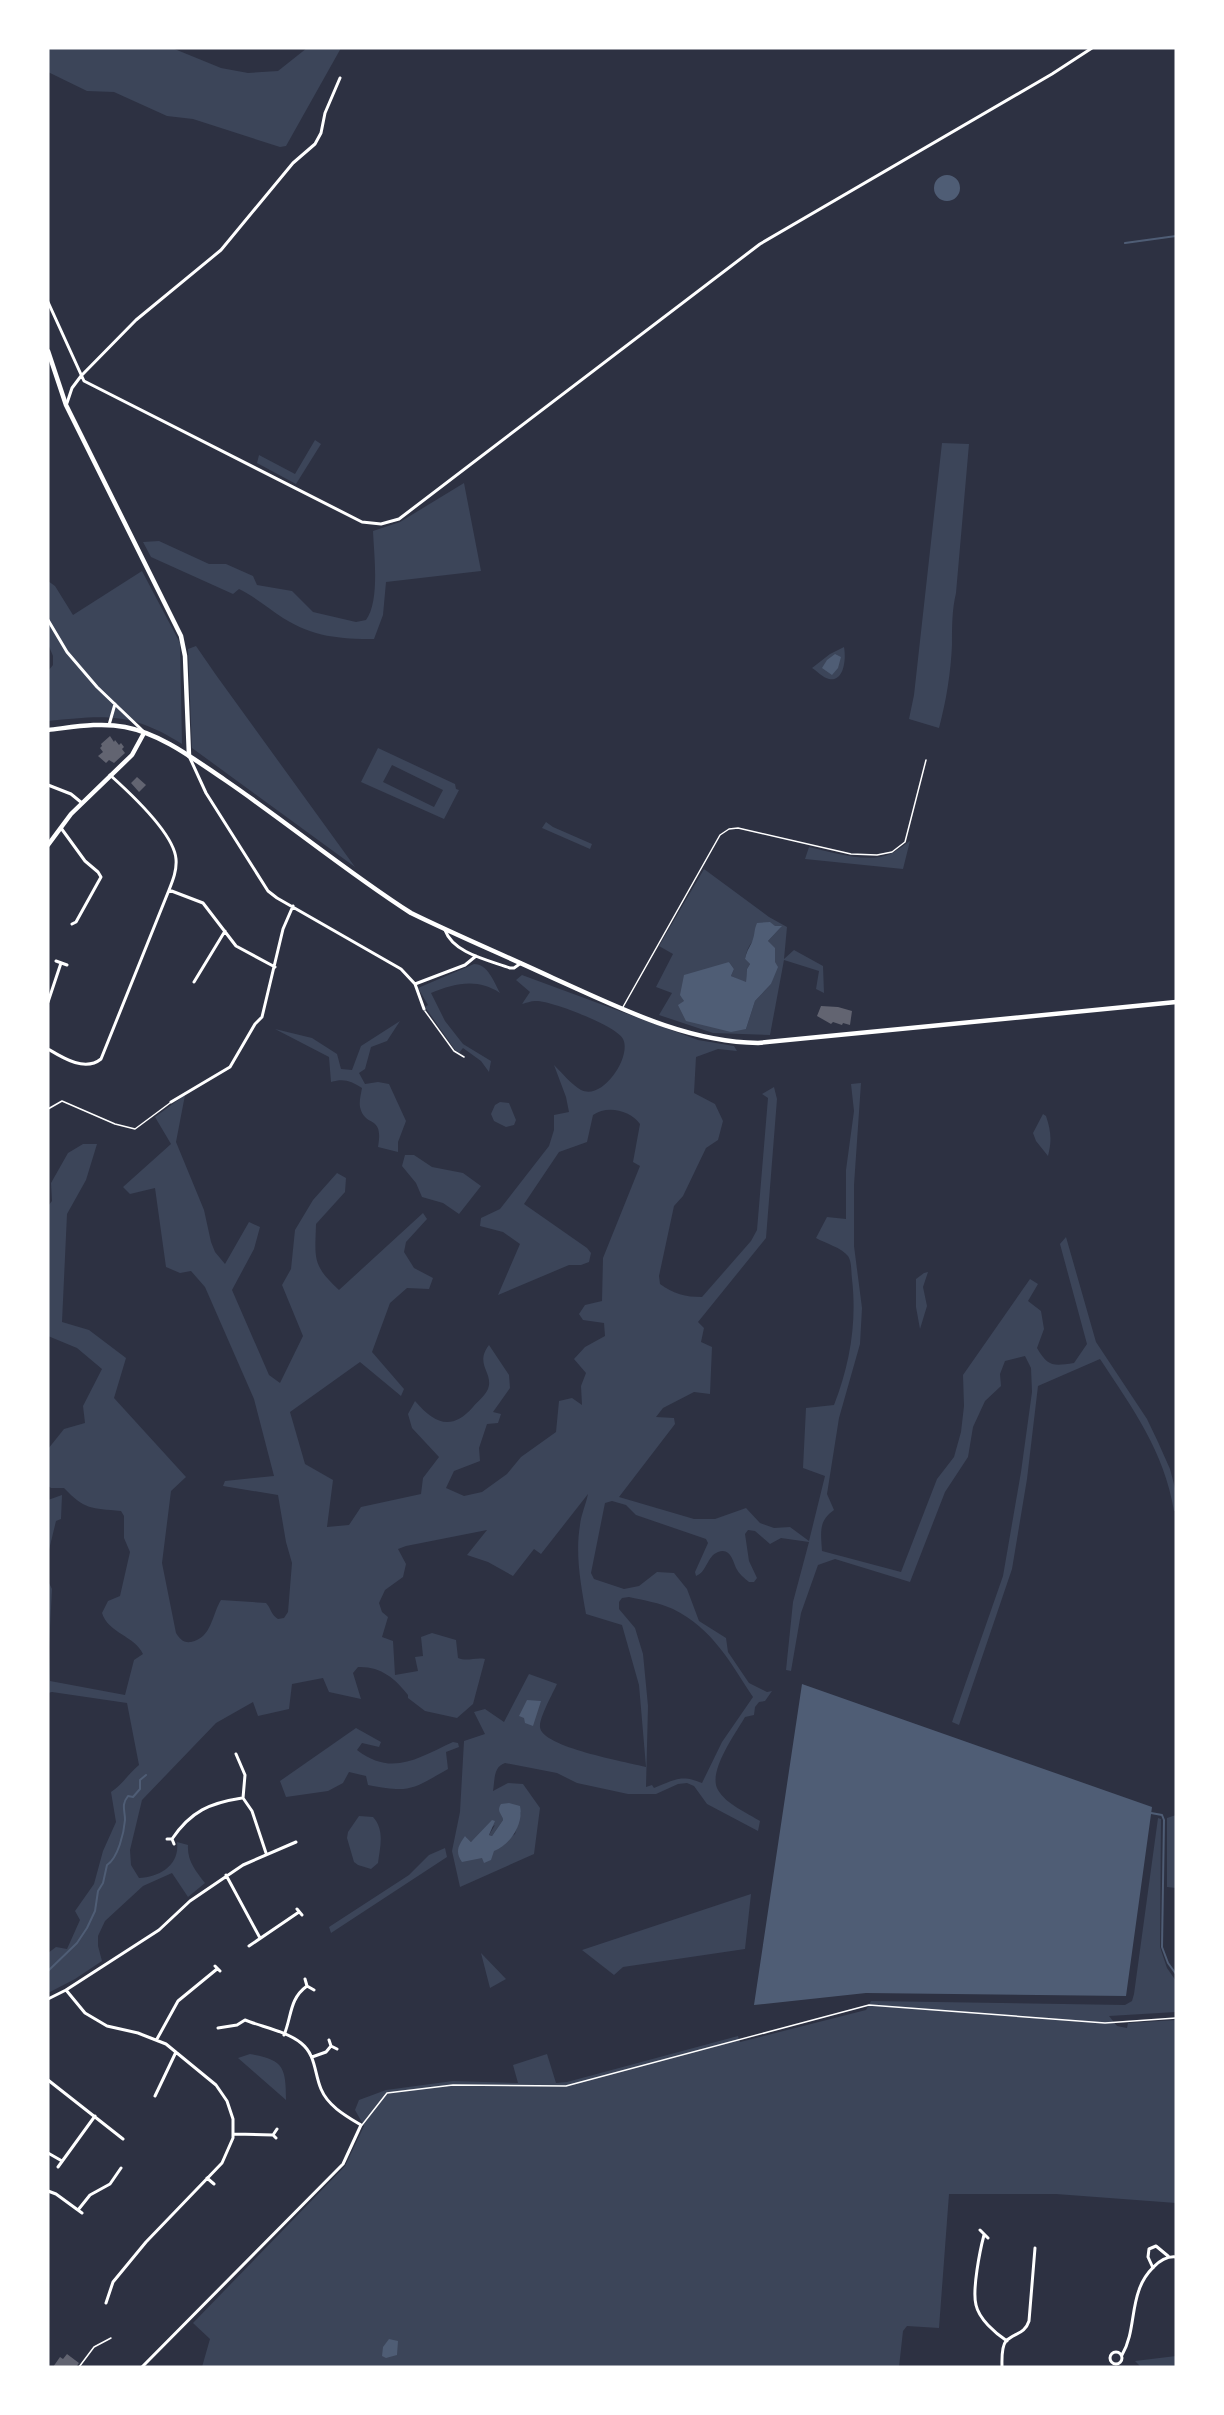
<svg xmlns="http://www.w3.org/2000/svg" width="1224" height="2415" font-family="Georgia,serif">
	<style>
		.green { fill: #3c4559; fill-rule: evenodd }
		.water { fill: #4f5d75 }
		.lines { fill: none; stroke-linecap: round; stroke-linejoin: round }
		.stream { stroke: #4f5d75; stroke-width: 2 }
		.building { fill: #626471 }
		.service { stroke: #fff; stroke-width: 1.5 }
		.minor { stroke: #fff; stroke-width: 3 }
		.tertiary { stroke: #fff; stroke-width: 4.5 }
		.secondary { stroke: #fff; stroke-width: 4.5 }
	</style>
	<rect width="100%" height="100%" fill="#2d3142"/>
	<!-- green -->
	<path class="green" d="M48,48H172L221,68L248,73L278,71L307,48H341L286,146L280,147L193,119L167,116L114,92L87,91L48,72Z
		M315,440L321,444L296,484L257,463L259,455L295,474Z
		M942,443L969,444L956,593C952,610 952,626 952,644C951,672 946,702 939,728L909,719L914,695Z
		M464,483L481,571L386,582L383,615L374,639C340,639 313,637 283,618C268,608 255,597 239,589L233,594L151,557L143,542L159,541L209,564H226L253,576L257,585L292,591L313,612L356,622L366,620C380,601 374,555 373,531L400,522Z
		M142,571L180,643L182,744C132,712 105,715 48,721V671L53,665V656L48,644V581L55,586L73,615Z
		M196,646L216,675L355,867L192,748L188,649Z
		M844,647C846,657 845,682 829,679C823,678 817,671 812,668L830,654Z
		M378,748L455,784L456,789L459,790L444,819L361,782ZM392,765L443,790L434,807L383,782Z
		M546,822L553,827L592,844L590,849L542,828Z
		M910,841L903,869L805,859L809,847C831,852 868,864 890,854C897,851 904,845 910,841Z
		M704,869L769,917L787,927L784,959L794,950L823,966L824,993L816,989L819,971L784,960L770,1035L713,1033L659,1015L672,993L656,987L673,954L659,946ZM781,927L768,941L775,962L771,984L755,1001L746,1029L684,1001L683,998L729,962L734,969L731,976L746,983L747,969L750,964L745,959C749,936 762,935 781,927Z
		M474,964C488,964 494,982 500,993C478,978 455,983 431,993L445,1021L463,1044L491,1061L489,1072L481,1061L463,1048L459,1053L455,1050L425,1007L428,1005L418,988Z
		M522,975L698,1040L734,1046L737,1051L718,1049L696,1057L694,1093L715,1104L723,1121L718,1140L706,1148L683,1196L674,1206L659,1276L660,1284C674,1294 685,1297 702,1297L751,1241L757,1230L768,1098L762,1094L774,1087L777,1099L766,1238L698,1322L704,1328L701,1342L712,1347L710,1394L694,1392L663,1408L656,1417L674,1418L675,1424L619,1497L694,1519H715L746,1508L760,1523L774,1528L790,1527L809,1541L825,1476L803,1468L806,1408L834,1405C850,1364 857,1322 852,1279C851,1272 852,1262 848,1256C842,1248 825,1243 816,1238L827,1217L846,1219V1170L854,1111L851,1084L861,1083L854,1185V1246L862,1308L860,1344L839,1418L827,1494L834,1510C818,1521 821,1533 822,1551L901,1572L937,1479L954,1457L961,1432L964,1406L963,1375L1030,1279L1038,1284L1028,1301L1041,1311L1044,1329L1037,1348C1048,1367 1053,1366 1074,1363L1087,1344L1060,1244L1066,1237L1096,1342L1147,1419L1158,1442L1170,1469L1176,1492V1511H1174C1164,1451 1133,1409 1100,1359L1038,1386L1027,1479L1012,1569L959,1725L952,1722L1003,1576L1021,1472L1032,1392L1031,1368L1025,1356L1005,1361L1000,1374L1001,1386L985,1401L973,1427L968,1457L945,1492L910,1582L835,1559L818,1565L801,1613L791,1671L786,1670L793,1602L809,1542L781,1538L770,1544L755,1531L748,1530L745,1534L749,1561L757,1578L754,1582H749C744,1578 739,1574 736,1568C733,1561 730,1547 718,1552C707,1556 707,1572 696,1576L695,1572L708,1543L706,1539L636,1515L626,1505L612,1501L605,1503L591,1573L594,1579L624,1589L639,1586L657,1572L674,1573L687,1589L699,1621L726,1638L728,1652L749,1683L767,1692L772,1691L765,1701L759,1702L755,1707L754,1715L745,1717C736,1733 707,1772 718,1790C726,1804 747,1813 760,1821L758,1831L707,1804L694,1786L687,1783L678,1784L656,1794H628L577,1783L557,1773L505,1763C493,1767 495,1780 493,1791L508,1783L523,1784L540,1808L534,1854L460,1887L452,1851L460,1812L464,1741L485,1734L474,1712L485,1709L504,1722L529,1674L557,1684C553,1693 539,1718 540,1727C541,1747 627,1762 646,1767L639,1685L622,1625L586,1614C581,1585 575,1555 580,1525C581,1515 586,1504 588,1494L541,1554L534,1549L513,1576L488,1562L467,1555L487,1530L406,1546L398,1549L406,1564L403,1577L385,1590L379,1603L382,1612L388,1617L382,1637L393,1641L395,1675L418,1671L415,1657L423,1656L421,1637L432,1633L456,1640L458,1658C467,1662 475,1657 485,1659L473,1704L457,1718L425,1711L408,1698V1695C395,1678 380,1666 358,1667L353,1673L361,1699L329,1692L323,1678L292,1684L289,1709L258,1716L253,1702L216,1723L142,1800L130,1850L131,1865L139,1878C160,1877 180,1865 177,1842L188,1845C187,1861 196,1871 205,1883L188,1897L172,1873L143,1886L105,1921L98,1936V1946L102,1961L75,1979L48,1993V1953L56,1947L67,1949L80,1920L75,1911L94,1884L103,1851L116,1822L111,1792C123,1784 128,1774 139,1765L127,1703L52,1692L48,1693V1581L52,1589L49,1647L50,1681L125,1695L134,1660L143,1654C135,1636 108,1633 102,1613L108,1601L120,1596L130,1552L124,1538V1516L121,1511C91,1508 85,1510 64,1488H51L48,1486V1449L64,1429L85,1423L83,1406L102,1369L77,1348L48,1336V1206L52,1201L51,1183L68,1153L83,1144H97L86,1180L67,1214L62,1322L89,1330L126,1358L114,1398L186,1477L171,1491L162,1563L176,1633C180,1639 183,1643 191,1642C212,1638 212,1614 221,1600L266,1603C271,1608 271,1615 278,1619L284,1618L288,1612L292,1563L286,1542L278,1495L223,1486L225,1481L274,1476L254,1399L205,1287L191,1271L180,1273L166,1267L155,1188L130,1194L123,1187L171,1144L155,1117L185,1095L176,1142L204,1210L211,1242L215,1252L225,1264L249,1222L260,1227L254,1249L232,1290L269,1375L280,1383L303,1336L282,1285L291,1269L295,1230L313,1200L337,1173L346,1178L345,1192L316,1224C315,1259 312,1265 339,1290L423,1213L427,1219L406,1242L404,1252L414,1268L433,1278L429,1289L407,1288L390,1303L372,1352L404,1389L401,1396L360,1362L290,1412L305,1464L333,1480L327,1527L349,1525L361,1507L421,1494L423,1478L439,1457L412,1428L408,1414L415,1401C434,1423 451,1432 473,1407C477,1402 485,1396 488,1389C494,1372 474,1365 489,1345L509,1375L510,1388L493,1412L501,1414L498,1423L487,1424L479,1448L480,1461L454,1471L446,1488L464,1496L482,1492L507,1474L521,1457L556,1432L559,1401L572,1398L582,1405L581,1386L586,1373L574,1359L585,1347L605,1336L604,1323L583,1320L579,1314L585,1305L602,1301L603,1258L640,1166L633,1162L640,1124C630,1110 607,1105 593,1115L587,1142L559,1152L524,1204L587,1248L591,1253L589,1262L581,1265H569L498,1295L520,1244L503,1232L480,1226L481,1218L500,1209L549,1146L554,1130V1115L569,1112L566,1097L554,1065C562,1073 572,1085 581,1090C603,1101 632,1056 623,1039C617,1026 550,1000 535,1001C531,1001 526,1003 522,1004L530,992L516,980ZM629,1597C643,1600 660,1603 673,1609C714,1630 729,1661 753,1697L722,1742L702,1783C680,1774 675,1780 654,1788L652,1785L646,1787L648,1706L643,1654L635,1628L619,1609V1602L622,1598ZM521,1812L515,1834L483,1858H474L465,1836L471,1842L495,1825L489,1835L492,1836L503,1820L502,1816Z
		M400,1021L387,1041L371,1047L365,1069L359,1073L365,1084L378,1082L389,1084L406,1121L398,1142V1152L378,1147C384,1113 365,1129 360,1107C359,1101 361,1094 362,1088C351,1081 344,1078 331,1082L329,1057L275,1029L312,1038L337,1054L341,1069L352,1070L361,1046Z
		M500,1102L509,1103L516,1120L514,1125L506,1127L494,1121L491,1114L495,1105Z
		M1043,1114L1046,1116C1051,1131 1052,1141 1048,1156L1036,1141L1033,1133Z
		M405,1155H414L432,1167L463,1173L481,1186L459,1214L443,1203L422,1197L416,1183L402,1166Z
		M928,1272L923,1287L927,1306L920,1329L916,1307V1279L924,1273Z
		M62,1495L61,1519L56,1521L48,1554V1500Z
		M356,1728L381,1742L379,1747L362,1743L357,1750C392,1777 418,1758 453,1742L458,1743L459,1747L446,1752L448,1769C411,1790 410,1793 368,1785L366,1776L349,1772L343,1783L328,1791L286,1797L280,1781Z
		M1176,1815V1888L1167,1887V1818Z
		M359,1816L373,1817C385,1830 380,1847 378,1863L371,1869L358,1865L354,1862L347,1838L348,1832Z
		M1158,1818L1161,1819L1160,1947L1167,1968L1176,1981V2012L1109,2016L1117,2026L1127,2028L1128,2023L1176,2020V2203L1056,2194H949L939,2328L907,2326L903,2331L899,2367H202L210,2339L193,2323L345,2166L364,2126L355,2110L359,2100L386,2090L453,2081L518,2083L513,2065L547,2054L556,2083L567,2082L738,2036L740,2042L866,2010L871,2001L1125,2005L1132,2001L1134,1994Z
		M445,1848L447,1857L331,1933L329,1927L409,1875L429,1855Z
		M751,1894L745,1949L623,1967L614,1975L582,1950Z
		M481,1953L506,1979L490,1988Z
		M250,2054C283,2060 286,2066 286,2100L238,2058Z
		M1176,2356V2367H1141L1135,2361Z"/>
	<!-- water -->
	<path class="water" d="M934 188a13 13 0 1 1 26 0a13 13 0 1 1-26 0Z
		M835,654L841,657L838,668L832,675L822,668L827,660Z
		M770,922L775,926H782L768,941L775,948V962L778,967L771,984L755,1001L746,1029L731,1032L686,1021L678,1005L684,1001L680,995L684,975L729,962L734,969L731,976L746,982L747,969L750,964L745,959C747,949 751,946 753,939C755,933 754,930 757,923Z
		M802,1684L1152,1807L1126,1996L866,1993L754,2005Z
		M527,1700L541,1701L533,1726L525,1723L524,1718L519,1716Z
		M509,1803L520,1806C524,1824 510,1845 494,1851L491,1860L484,1863L482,1858L462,1862C455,1852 458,1846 465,1836L471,1842L492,1820L495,1821L489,1835L492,1836L503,1820C502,1813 496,1812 501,1804Z
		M389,2339L398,2341L397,2355L386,2358L382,2356L383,2347Z"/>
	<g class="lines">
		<!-- stream -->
		<path class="stream" d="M1125,243L1176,236
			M1151,1813L1162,1815L1164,1820L1162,1947L1168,1963L1176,1974
			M48,1971L77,1943L87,1928L95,1911L98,1891L103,1883L107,1865C118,1858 124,1833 125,1820C125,1810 121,1805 128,1796L133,1797L140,1789V1780L146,1775"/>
	</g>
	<!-- building -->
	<path class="building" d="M110,736L114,742L115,740L119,745L121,743L124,747L122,749L125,753L114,763L109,760L106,763L98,756L103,752L100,748L102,746L101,744Z
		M137,777L146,785L139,792L131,783Z
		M821,1006L838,1007L852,1011L850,1025L843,1023L842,1025L833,1022L831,1024L817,1016Z
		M67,2354L79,2363L76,2367H53L60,2357L63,2359Z"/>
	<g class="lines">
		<!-- service -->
		<path class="service" d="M623,1007L720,835L729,829L738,828L851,854L877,855L892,852L905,842L926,760
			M425,1011L454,1051L464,1057
			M48,1109L62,1101L115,1124L135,1129L170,1103
			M362,2125L387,2093L453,2085L566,2086L869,2005L1105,2023L1176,2018
			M79,2367L94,2347L111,2338"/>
		<!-- minor -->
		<path class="minor" d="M48,302L84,381L362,522L381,524L399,519L760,244L1052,74L1092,48
			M67,403L72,388L81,376L136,320L221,250L293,163L315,144L321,133L325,113L340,78
			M48,620L67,652L97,687L143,731
			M109,725L115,704
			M189,756L206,793L268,891L277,898L401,969L415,984L424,1009
			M48,785L71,794L82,803
			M61,828L85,861L98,872L101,877L76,922L72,924
			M169,890L203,903L236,946L275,967
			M445,930C453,953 488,960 510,968H514L521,963
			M56,961L67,965
			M194,982L225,931
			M415,984L465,965L476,956
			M48,1002L61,963
			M48,1049C63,1058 85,1072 101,1059L169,890C173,880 177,870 176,859C174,833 129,792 110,775
			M171,1102L230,1067L255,1024L262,1017L283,929L293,906
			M236,1754L245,1775L243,1798L252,1811L266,1853
			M167,1839H172L174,1844
			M172,1839C191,1811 210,1803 242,1798
			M226,1875L260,1938
			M297,1909L302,1915
			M249,1946L299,1912
			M215,1966L220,1971
			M305,1979L307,1986L314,1990
			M66,1990L85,2013L107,2026L138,2033L166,2044L216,2085L227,2101L233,2119V2138L222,2163L146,2242L113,2282L106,2303
			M48,1999L66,1990L159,1930L190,1901L243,1865L296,1842
			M284,2035C292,2016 289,1999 307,1986
			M157,2039L178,2001L217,1969
			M329,2040L331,2046L337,2049
			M312,2057L326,2052L331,2046
			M48,2080L123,2139
			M155,2096L176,2052
			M234,2134L273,2135
			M276,2138L273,2135L277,2129
			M48,2153L62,2161
			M58,2167L95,2116
			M207,2178L214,2184
			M48,2191L56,2194L82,2213
			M78,2210L90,2195L110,2184L121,2168
			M980,2230L988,2238
			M984,2235C980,2250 972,2290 976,2305C979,2319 995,2333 1007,2341
			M1153,2268L1148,2257L1149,2249L1156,2246L1168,2256
			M1110 2358a6 6 0 1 1 12 0a6 6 0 1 1-12 0Z
			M1122,2355C1134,2334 1131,2312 1139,2290C1144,2275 1160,2255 1176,2257
			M142,2367L343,2164L361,2125C346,2116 328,2106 321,2089C314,2072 316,2055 301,2043C286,2031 262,2027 245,2020L237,2025L218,2028
			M1002,2367C1002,2360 1001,2347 1006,2341C1014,2333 1025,2334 1029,2321L1035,2248"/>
		<!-- tertiary -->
		<path class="tertiary" d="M48,351L66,405L181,636L185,656L189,756
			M48,845L71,814L132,755L144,733"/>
		<!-- secondary -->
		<path class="secondary" d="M48,730C74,727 100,722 125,727C162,734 195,760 225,780C288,823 347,872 411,913C458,936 506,956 553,978C618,1007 685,1042 758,1043L1176,1002"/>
	</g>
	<!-- border -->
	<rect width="1224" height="2415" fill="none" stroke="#ffffff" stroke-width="99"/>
</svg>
